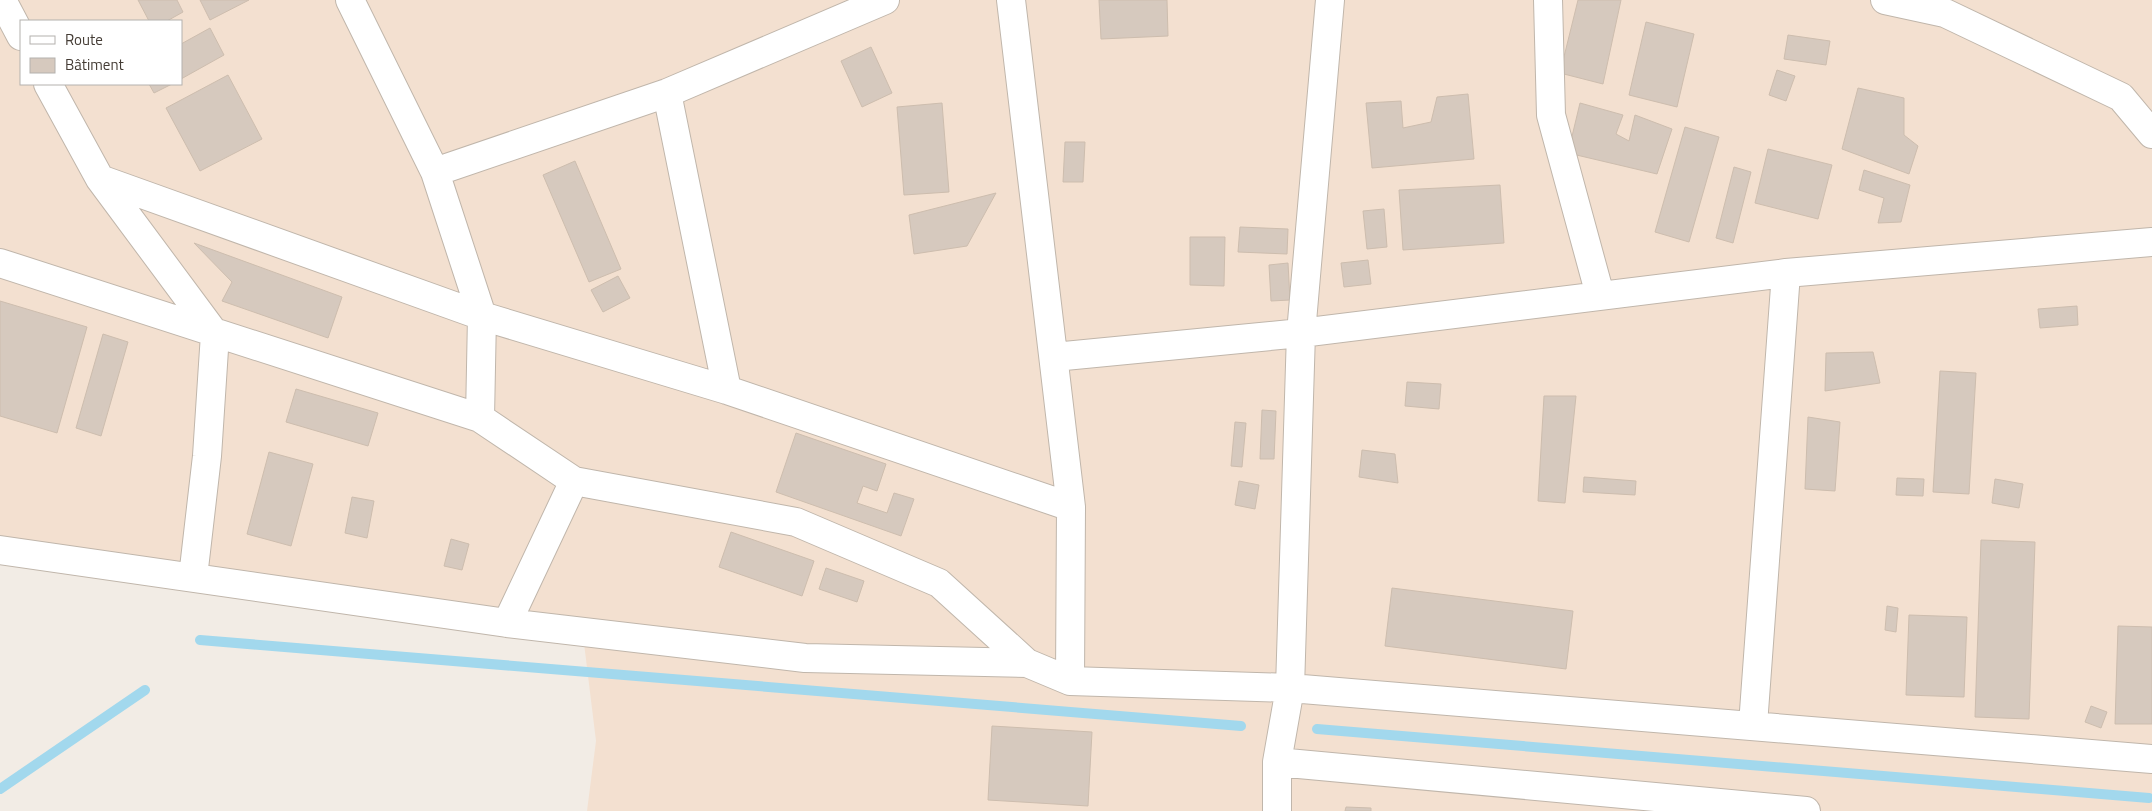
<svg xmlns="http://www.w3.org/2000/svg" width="2152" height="811" font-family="'Titillium Web',sans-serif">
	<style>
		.commercial { fill: #f3e0d0; fill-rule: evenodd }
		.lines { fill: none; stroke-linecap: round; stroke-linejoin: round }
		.stream { stroke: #a2d8ed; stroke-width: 10 }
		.building { fill: #d6c9be; stroke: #cdbdae }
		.minor-casing { stroke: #c0b6ab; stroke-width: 30 }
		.minor { stroke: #fff; stroke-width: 28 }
	</style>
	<rect width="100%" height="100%" fill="#f2ece5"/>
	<!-- commercial -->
	<path class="commercial" d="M0,0H2152V811H587L596,741L583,635L0,542ZM21,21H181V84H21Z"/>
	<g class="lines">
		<!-- stream -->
		<path class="stream" d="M200,640L1241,726
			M1317,729L2149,798
			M0,789L145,690"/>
	</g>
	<!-- building -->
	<path class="building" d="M138,0H177L183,12L167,21H149Z
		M200,0H249L210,20Z
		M1099,0H1167L1168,36L1101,39Z
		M1578,0H1621L1603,84L1560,73Z
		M1646,22L1694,34L1677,107L1629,95Z
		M210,28L224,55L181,79V44Z
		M1788,35L1830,41L1826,65L1784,59Z
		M871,47L892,93L862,107L841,61Z
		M1777,70L1795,76L1786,101L1769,95Z
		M228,75L262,139L200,171L166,108Z
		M149,84H172L154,93Z
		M1858,88L1904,98V135L1918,146L1909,174L1842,149Z
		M1468,94L1474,159L1372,168L1366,103L1401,101L1403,128L1431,122L1437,97Z
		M942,103L949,192L904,195L897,107Z
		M1580,103L1623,115L1616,134L1629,141L1635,115L1672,129L1657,174L1568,153Z
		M1685,127L1719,137L1689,242L1655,232Z
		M1065,142H1085L1083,182H1063Z
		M1768,149L1832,165L1818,219L1755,203Z
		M575,161L621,269L589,282L543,175Z
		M1734,167L1751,172L1733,243L1716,238Z
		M1864,170L1910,185L1901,222L1878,223L1884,198L1859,190Z
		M1500,185L1504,243L1403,250L1399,190Z
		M996,193L967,246L914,254L909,215Z
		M1384,209L1387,247L1367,249L1363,211Z
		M1240,227L1288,229L1287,254L1238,252Z
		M1190,237H1225L1224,286L1190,285Z
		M194,243L342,297L328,338L222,301L232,282Z
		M1368,260L1371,284L1344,287L1341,263Z
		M1288,263L1290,300L1271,301L1269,265Z
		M618,276L630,298L603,312L591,290Z
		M0,301L87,327L57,433L0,416Z
		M2077,306L2078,325L2040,328L2038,309Z
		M103,334L128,342L101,436L76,428Z
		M1873,352L1880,383L1825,391L1826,353Z
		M1940,371L1976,373L1969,494L1933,492Z
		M1407,382L1441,384L1439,409L1405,406Z
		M296,389L378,413L368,446L286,422Z
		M1544,396H1576L1565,503L1538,501Z
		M1262,410L1276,411L1274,459H1260Z
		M1808,417L1840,422L1835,491L1805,489Z
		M1235,422L1246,423L1242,467L1231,466Z
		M796,433L886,464L877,491L863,486L857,503L887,513L894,493L914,499L901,536L776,492Z
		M1362,450L1395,454L1398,483L1359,477Z
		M269,452L313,464L291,546L247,534Z
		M1584,477L1636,481L1635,495L1583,492Z
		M1897,478L1924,479L1923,496L1896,495Z
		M1995,479L2023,484L2019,508L1992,503Z
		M1239,481L1259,485L1255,509L1235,505Z
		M352,497L374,501L367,538L345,533Z
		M731,532L814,561L802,596L719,567Z
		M451,539L469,544L462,570L444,566Z
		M1981,540L2035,542L2029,719L1975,717Z
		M826,568L864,581L857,602L819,589Z
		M1392,588L1573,611L1566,669L1385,646Z
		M1887,606L1898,608L1896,632L1885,630Z
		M1909,615L1967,617L1964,697L1906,695Z
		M2118,626L2152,627V724H2115Z
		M2091,706L2107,712L2101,728L2085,722Z
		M992,726L1092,732L1088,806L988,800Z
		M1346,807L1371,808V811H1345Z"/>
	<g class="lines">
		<!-- minor casing -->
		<g class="minor-casing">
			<path id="minor" d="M2,0L21,36
				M350,0L435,172L482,316L480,418
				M1011,0L1071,507L1070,681
				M1548,0L1551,115L1600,295
				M1885,0L1945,13L2121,97L2152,134
				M48,84L100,179L215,334L207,456L193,577
				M667,93L727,390
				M435,172L667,93L885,0
				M100,179L482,316L727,390L1071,507
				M0,263L480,418L574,481L796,522L939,583L1027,663
				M1054,357L1301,333L1786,273L2152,242
				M0,550L507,623L805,658L1027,663L1070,681L1290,688L2152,759
				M507,623L574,481
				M1753,725L1786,273
				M1277,762L1806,811
				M1277,811V762L1290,688L1301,333L1330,0"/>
		</g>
		<!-- minor -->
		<use href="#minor" class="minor"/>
	</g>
	<!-- legend -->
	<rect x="20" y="20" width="162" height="65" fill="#ffffff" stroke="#b4b1ae"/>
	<rect x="30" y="36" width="25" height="8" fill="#ffffff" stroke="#b4b1ae"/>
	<text x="65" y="45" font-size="15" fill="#443c35">Route</text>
	<rect x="30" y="58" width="25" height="15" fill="#d6c9be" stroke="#b4b1ae"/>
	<text x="65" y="70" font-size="15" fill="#443c35">Bâtiment</text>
</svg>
